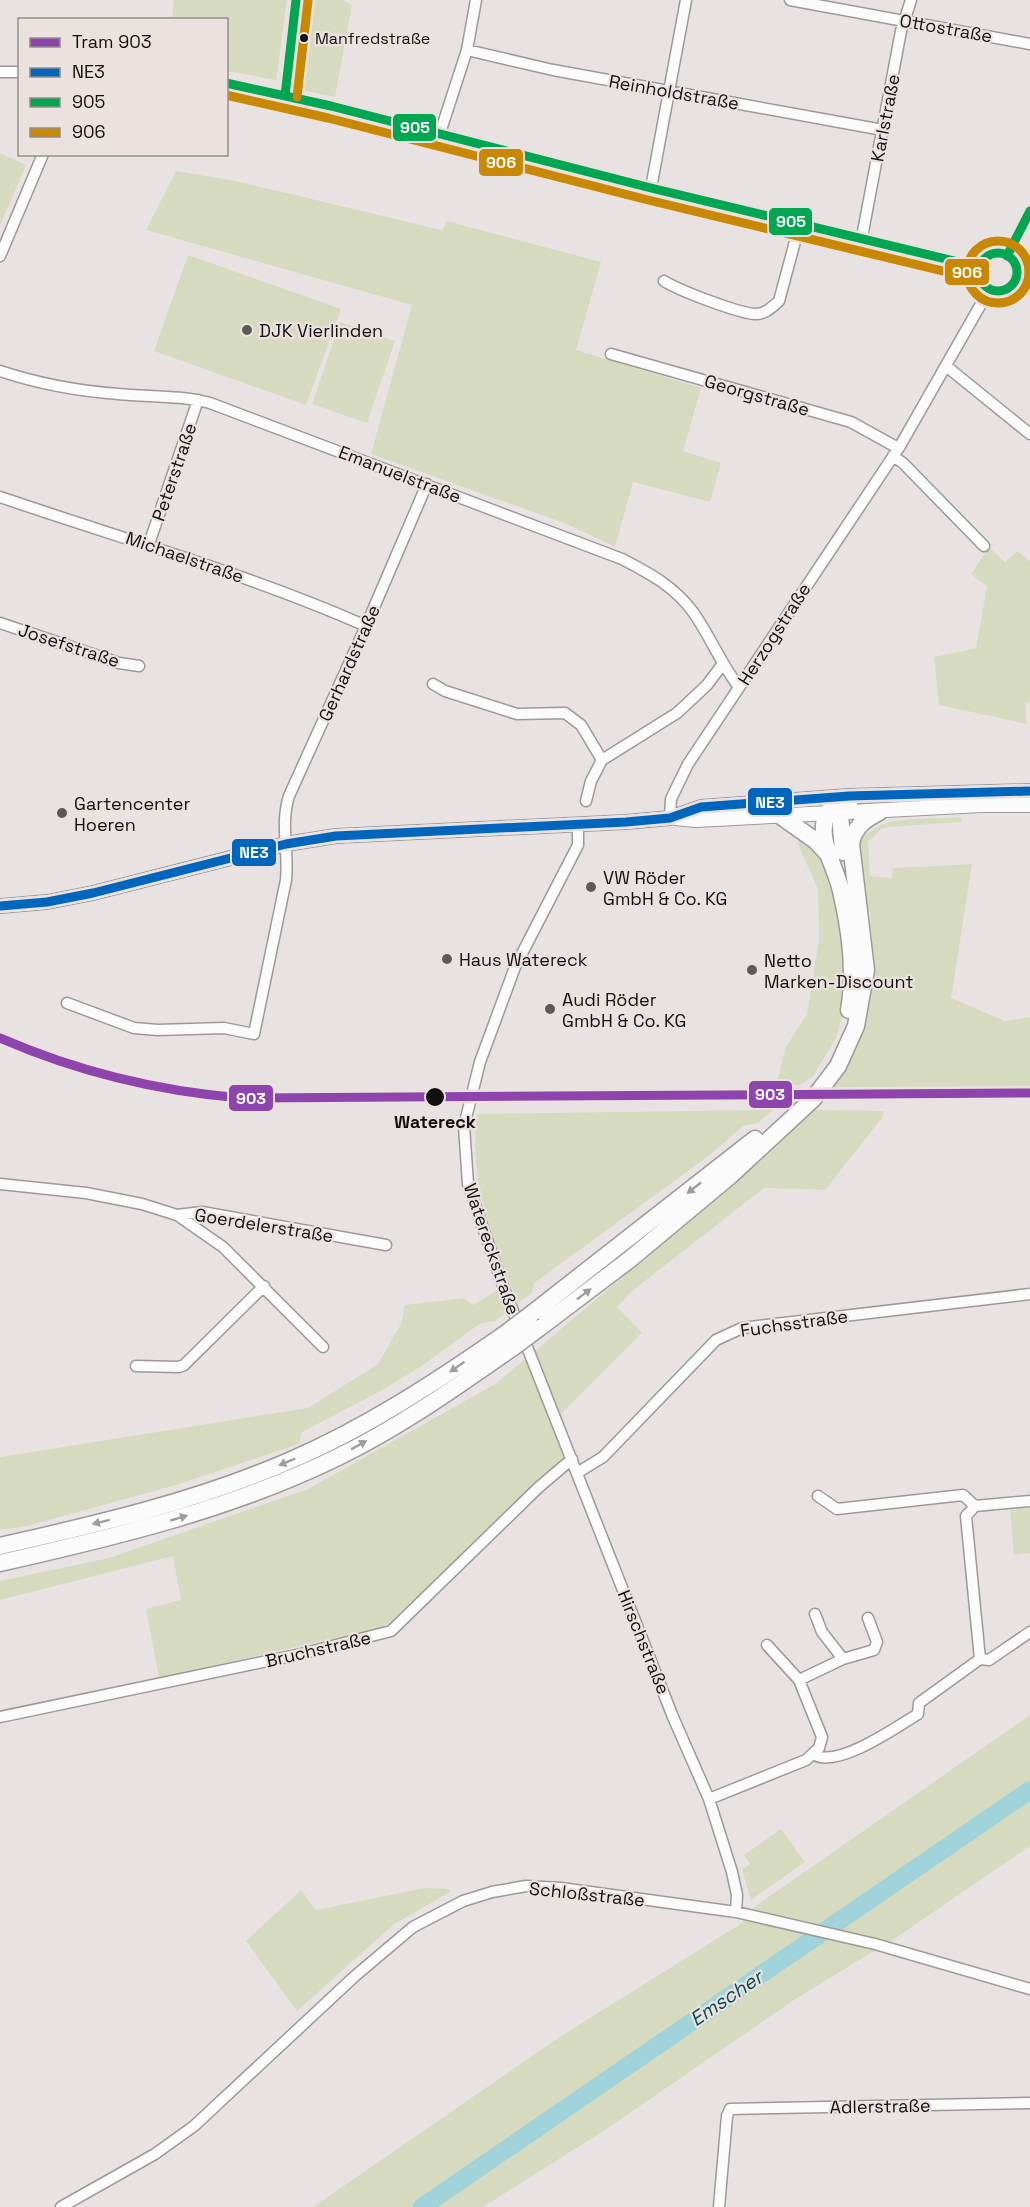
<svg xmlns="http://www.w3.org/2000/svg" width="1030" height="2207" font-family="'Space Grotesk',sans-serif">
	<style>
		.green { fill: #d6dbc0 }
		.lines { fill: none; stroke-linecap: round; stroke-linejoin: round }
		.river { stroke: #a1d3db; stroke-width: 18 }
		.minor-casing { stroke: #9d9998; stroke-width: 13 }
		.major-casing { stroke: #9d9998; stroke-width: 16 }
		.highway-casing { stroke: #9d9998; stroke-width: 19 }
		.minor { stroke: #fcfbfb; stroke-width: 10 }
		.major { stroke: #fcfbfb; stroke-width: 14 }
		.highway { stroke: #fcfbfb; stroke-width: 16 }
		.highway-bridge-casing { stroke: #9d9998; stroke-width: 19; stroke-linecap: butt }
		.highway-bridge { stroke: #fcfbfb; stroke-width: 16 }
		.bus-1-casing { stroke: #ebe2df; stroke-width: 14 }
		.bus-2-casing { stroke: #ebe2df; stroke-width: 14 }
		.bus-3-casing { stroke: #ebe2df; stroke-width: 14 }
		.bus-1 { stroke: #0065bd; stroke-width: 9 }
		.bus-2 { stroke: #00a651; stroke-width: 9 }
		.bus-3 { stroke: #c98803; stroke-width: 9 }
		.tram-1-casing { stroke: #ebe2df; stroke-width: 14 }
		.tram-1 { stroke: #8e44ad; stroke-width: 9 }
		.oneway { fill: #9e9d9c }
		.bus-dot { fill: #120f0e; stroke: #ebe2df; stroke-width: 2 }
		.poi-dot { fill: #5d5958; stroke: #ebe2df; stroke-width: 2 }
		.labels { text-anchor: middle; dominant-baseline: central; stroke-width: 4.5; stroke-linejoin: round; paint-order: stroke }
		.bus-label { font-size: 16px; fill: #120f0e; stroke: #ebe2df; text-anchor: start }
		.street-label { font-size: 18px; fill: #120f0e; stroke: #ebe2df }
		.poi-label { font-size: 18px; fill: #120f0e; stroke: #ebe2df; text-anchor: start }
		.stop-label { font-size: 18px; font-weight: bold; fill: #120f0e; stroke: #ebe2df }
		.water-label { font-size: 20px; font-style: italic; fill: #054b54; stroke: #ebe2df }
		.line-badge { stroke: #ebe2df; stroke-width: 2 }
		.badge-label { font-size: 16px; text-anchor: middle; font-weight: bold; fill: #fff }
	</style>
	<rect width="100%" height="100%" fill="#e8e3e2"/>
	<!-- green -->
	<path class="green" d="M174,0H287L276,80L227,71L226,20L172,19Z
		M301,0H343L352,5L335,97L291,88Z
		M0,153L26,165L0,226Z
		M176,171L236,181L442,230L447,221L601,262L576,350L701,388L683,451L721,463L710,502L633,482L615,547L567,524L371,454L412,305L146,230Z
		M188,255L341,309L306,405L154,351Z
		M340,322L395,341L367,423L312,404Z
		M989,547L1005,562L1017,551L1030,561V702L1025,703L1027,724L939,705L934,657L976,648L987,587L971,574Z
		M962,817L961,822L889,827L881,829L868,842L870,876L892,878L893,868L972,864L951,998L1005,1021L1030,1017V1088H832C870,1032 876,977 870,911H867L856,852L859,836C869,835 878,824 889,822C912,817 939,819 962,817Z
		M806,838L830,870L846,954L844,1011L836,1038L813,1076L800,1085H776L786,1047L807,1014L819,940L818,889L797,842Z
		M773,1110L758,1123L743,1126L710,1155L534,1283L532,1293L518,1303C494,1241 468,1182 477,1114Z
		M813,1110L884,1111L882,1118L825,1190L764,1188L632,1291L617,1307L642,1333L560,1415L573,1453L384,1627L159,1678L146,1609L181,1600L173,1556L0,1600V1581L109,1558L308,1489L497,1383L772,1151Z
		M498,1290L506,1313L495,1321L481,1323L420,1367L377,1393L302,1432L299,1444L176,1485L27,1526L0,1530V1457L308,1408L378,1364L401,1324L405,1305L464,1298L473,1305Z
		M1030,1508V1553L1014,1555L1010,1510Z
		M1030,1715V1846L897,1937L797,1998L605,2130L483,2207H313L561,2036L742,1923L747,1912Z
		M781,1829L805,1862L751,1900L742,1870L750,1864L744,1855Z
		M424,1888L449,1889L450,1892L393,1925L297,2011L246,1941L301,1890L316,1910Z"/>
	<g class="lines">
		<!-- river -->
		<path class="river" d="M422,2207L1030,1790"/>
		<!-- minor casing -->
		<g class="minor-casing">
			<path id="minor" d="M790,0L1030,44
				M467,50L553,70L883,130
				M0,72H20
				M226,83L331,106L651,188L979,267
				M285,96L296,0
				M440,133L467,50L476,0
				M651,188L686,0
				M862,237L901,31L911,0
				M979 272a19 19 0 1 1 38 0a19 19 0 1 1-38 0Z
				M0,256L43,154
				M1007,256L1030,211
				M1016,276L1030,280
				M664,281C680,291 736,312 754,314C765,315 772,307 779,301L800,223
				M611,354L851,422L898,448
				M946,366L1030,434
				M0,371C39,384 78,391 118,394C149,397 180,395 210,403L622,559C649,573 674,586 693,612C710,636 721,664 739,687
				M893,456L903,463L984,546
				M0,497C123,539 248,574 366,626
				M149,544L198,400
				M0,623L119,663L139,666
				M433,684L445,691L517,714L565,713L581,725L602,760
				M586,801L591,781L602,760L677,713L707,685L722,665
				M670,818L671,799L688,764L900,446L989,290
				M578,825V845L515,967L480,1062L464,1126L468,1184L503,1286L673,1717L709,1799L732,1872L737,1895L736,1912
				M67,1003L134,1028L158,1030L224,1028L254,1034L286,880C289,849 280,825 289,796L366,626L427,484
				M0,1184L86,1193L142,1204L177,1215L202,1212L386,1245
				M177,1215L223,1247L323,1347
				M136,1366L179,1367L184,1365L264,1286
				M577,1473L603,1457L716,1340L742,1328L1030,1294
				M818,1496L837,1509L963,1495L975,1506
				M843,1659L874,1650L877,1642L868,1618
				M980,1659L966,1516L975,1506L1030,1501
				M799,1680L843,1659L822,1632L815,1614
				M0,1717L301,1654L391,1631L539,1487L572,1459
				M815,1755C838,1768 897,1727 918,1714L919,1703L980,1659L989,1660L1030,1632
				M709,1799L806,1760L819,1748L822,1737L799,1680L767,1645
				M61,2207L155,2154L194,2126L355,1976L413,1927L463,1901L492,1892L526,1886L561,1888L736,1912L875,1944L1030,1989
				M719,2207L727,2116L730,2109L1030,2103"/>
		</g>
		<!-- major casing -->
		<g class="major-casing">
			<path id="major" d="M675,818L696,820L982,805H1030
				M0,906L47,902L93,893L286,844L336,836L626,822L670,818L701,807L849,796L1030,791"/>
		</g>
		<!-- highway casing -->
		<g class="highway-casing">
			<path id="highway" d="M849,804C839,805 829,806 826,816C817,841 836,867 841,891C850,929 856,971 849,1010
				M840,814L843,852
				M782,817L816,841L828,854
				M534,1312L755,1139
				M539,1328L629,1260L731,1175L813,1099L838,1066L856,1026L866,970L851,844C854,827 864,820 879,812
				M0,1546C98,1524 197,1501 289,1461C366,1428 436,1382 505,1334
				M0,1563C115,1537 232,1509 338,1457C400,1427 456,1387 512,1348"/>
		</g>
		<!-- minor -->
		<use href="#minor" class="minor"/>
		<!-- major -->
		<use href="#major" class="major"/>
		<!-- highway -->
		<use href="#highway" class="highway"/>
		<!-- highway-bridge casing -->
		<g class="highway-bridge-casing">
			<path id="highway-bridge" d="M505,1334L534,1312
				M512,1348L539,1328"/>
		</g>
		<!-- highway-bridge -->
		<use href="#highway-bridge" class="highway-bridge"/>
		<!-- bus-1 casing -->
		<g class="bus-1-casing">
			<path id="bus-1" d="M0,906L47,902L93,893L286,844L336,836L626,822L670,818L701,807L849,796L1030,791"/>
		</g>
		<!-- bus-2 casing -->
		<g class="bus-2-casing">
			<path id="bus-2" d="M226,83L331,106L651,188L979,267
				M285,96L296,0
				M979 272a19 19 0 1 1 38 0a19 19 0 1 1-38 0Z
				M1007,256L1030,211"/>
		</g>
		<!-- bus-3 casing -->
		<g class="bus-3-casing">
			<path id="bus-3" d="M226,95L328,118L648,200L976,279
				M297,97L308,1
				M967 272a31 31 0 1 1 62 0a31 31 0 1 1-62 0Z"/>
		</g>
		<!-- bus-1 -->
		<use href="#bus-1" class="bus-1"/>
		<!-- bus-2 -->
		<use href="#bus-2" class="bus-2"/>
		<!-- bus-3 -->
		<use href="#bus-3" class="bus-3"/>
		<!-- tram-1 casing -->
		<g class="tram-1-casing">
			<path id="tram-1" d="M0,1038C78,1072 156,1091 241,1098L1030,1093"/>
		</g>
		<!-- tram-1 -->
		<use href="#tram-1" class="tram-1"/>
	</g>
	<!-- one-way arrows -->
	<defs><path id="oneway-solid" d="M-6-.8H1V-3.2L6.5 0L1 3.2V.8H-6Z" transform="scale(1.5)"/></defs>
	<g class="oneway">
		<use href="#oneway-solid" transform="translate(694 1188) rotate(142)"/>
		<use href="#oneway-solid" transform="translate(584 1294) rotate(-37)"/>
		<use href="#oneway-solid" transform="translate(457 1367) rotate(145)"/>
		<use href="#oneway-solid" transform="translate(359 1445) rotate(-29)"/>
		<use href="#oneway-solid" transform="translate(287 1462) rotate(157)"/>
		<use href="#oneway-solid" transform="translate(179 1518) rotate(-16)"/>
		<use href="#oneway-solid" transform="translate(101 1522) rotate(166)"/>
	</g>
	<!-- markers -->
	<g class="bus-dot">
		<circle cx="304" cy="38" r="5"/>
		<circle cx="435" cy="1097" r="10"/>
	</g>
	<g class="poi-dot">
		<circle cx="247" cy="330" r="6"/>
		<circle cx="62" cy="813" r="6"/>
		<circle cx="591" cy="887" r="6"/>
		<circle cx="447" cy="959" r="6"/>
		<circle cx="752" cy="970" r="6"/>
		<circle cx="550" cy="1009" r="6"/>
	</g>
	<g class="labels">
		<!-- bus labels -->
		<g class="bus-label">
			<text x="315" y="38">Manfredstraße</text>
		</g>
		<!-- street labels -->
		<g class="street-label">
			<text transform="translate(946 28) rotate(10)">Ottostraße</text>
			<text transform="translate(674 92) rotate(10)">Reinholdstraße</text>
			<text transform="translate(885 118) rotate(-79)">Karlstraße</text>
			<text transform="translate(757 395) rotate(16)">Georgstraße</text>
			<text transform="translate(174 472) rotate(-71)">Peterstraße</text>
			<text transform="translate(400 474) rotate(21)">Emanuelstraße</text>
			<text transform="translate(185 557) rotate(19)">Michaelstraße</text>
			<text transform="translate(774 634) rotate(-57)">Herzogstraße</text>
			<text transform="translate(69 645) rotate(18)">Josefstraße</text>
			<text transform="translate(349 663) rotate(-66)">Gerhardstraße</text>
			<text transform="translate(264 1225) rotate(9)">Goerdelerstraße</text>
			<text transform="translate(492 1249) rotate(71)">Watereckstraße</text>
			<text transform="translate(794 1323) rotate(-8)">Fuchsstraße</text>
			<text transform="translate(644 1642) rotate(68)">Hirschstraße</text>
			<text transform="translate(318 1649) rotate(-13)">Bruchstraße</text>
			<text transform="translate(587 1894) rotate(6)">Schloßstraße</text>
			<text transform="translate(880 2106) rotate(-1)">Adlerstraße</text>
		</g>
		<!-- poi labels -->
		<g class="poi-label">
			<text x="259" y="330">DJK Vierlinden</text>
			<text x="74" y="803">Gartencenter<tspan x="74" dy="21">Hoeren</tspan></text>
			<text x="603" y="877">VW Röder<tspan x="603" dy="21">GmbH &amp; Co. KG</tspan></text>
			<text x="459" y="959">Haus Watereck</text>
			<text x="764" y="960">Netto<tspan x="764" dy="21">Marken-Discount</tspan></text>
			<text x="562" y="999">Audi Röder<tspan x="562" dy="21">GmbH &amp; Co. KG</tspan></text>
		</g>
		<!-- stop labels -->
		<g class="stop-label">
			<text x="435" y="1121">Watereck</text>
		</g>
		<!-- water labels -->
		<g class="water-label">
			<text transform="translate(726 1998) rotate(-34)">Emscher</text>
		</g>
	</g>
	<g class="line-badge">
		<rect x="392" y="113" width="45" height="29" rx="6" fill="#00a651"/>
		<rect x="478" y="148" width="46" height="29" rx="6" fill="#c98803"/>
		<rect x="768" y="207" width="45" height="29" rx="6" fill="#00a651"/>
		<rect x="944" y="258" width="46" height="28" rx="6" fill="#c98803"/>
		<rect x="747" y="787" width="46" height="29" rx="6" fill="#0065bd"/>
		<rect x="231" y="838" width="46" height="29" rx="6" fill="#0065bd"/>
		<rect x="748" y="1080" width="45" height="29" rx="6" fill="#8e44ad"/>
		<rect x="228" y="1084" width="46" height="28" rx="6" fill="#8e44ad"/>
	</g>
	<g class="badge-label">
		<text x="415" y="133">905</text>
		<text x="501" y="168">906</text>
		<text x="791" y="227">905</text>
		<text x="967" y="278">906</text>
		<text x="770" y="808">NE3</text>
		<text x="254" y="858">NE3</text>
		<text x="770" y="1100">903</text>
		<text x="251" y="1104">903</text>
	</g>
	<!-- legend -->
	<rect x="18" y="18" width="210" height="138" fill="#ebe2df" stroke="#948e8b" stroke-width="1.5"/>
	<rect x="30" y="38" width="30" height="9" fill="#8e44ad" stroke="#948e8b" stroke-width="1.5"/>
	<text x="72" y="48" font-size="18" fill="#120f0e">Tram 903</text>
	<rect x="30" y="68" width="30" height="9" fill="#0065bd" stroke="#948e8b" stroke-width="1.5"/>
	<text x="72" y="78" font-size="18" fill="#120f0e">NE3</text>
	<rect x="30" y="98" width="30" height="9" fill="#00a651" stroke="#948e8b" stroke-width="1.5"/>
	<text x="72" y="108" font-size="18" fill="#120f0e">905</text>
	<rect x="30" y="128" width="30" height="9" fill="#c98803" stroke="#948e8b" stroke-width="1.5"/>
	<text x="72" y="138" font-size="18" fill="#120f0e">906</text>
</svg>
